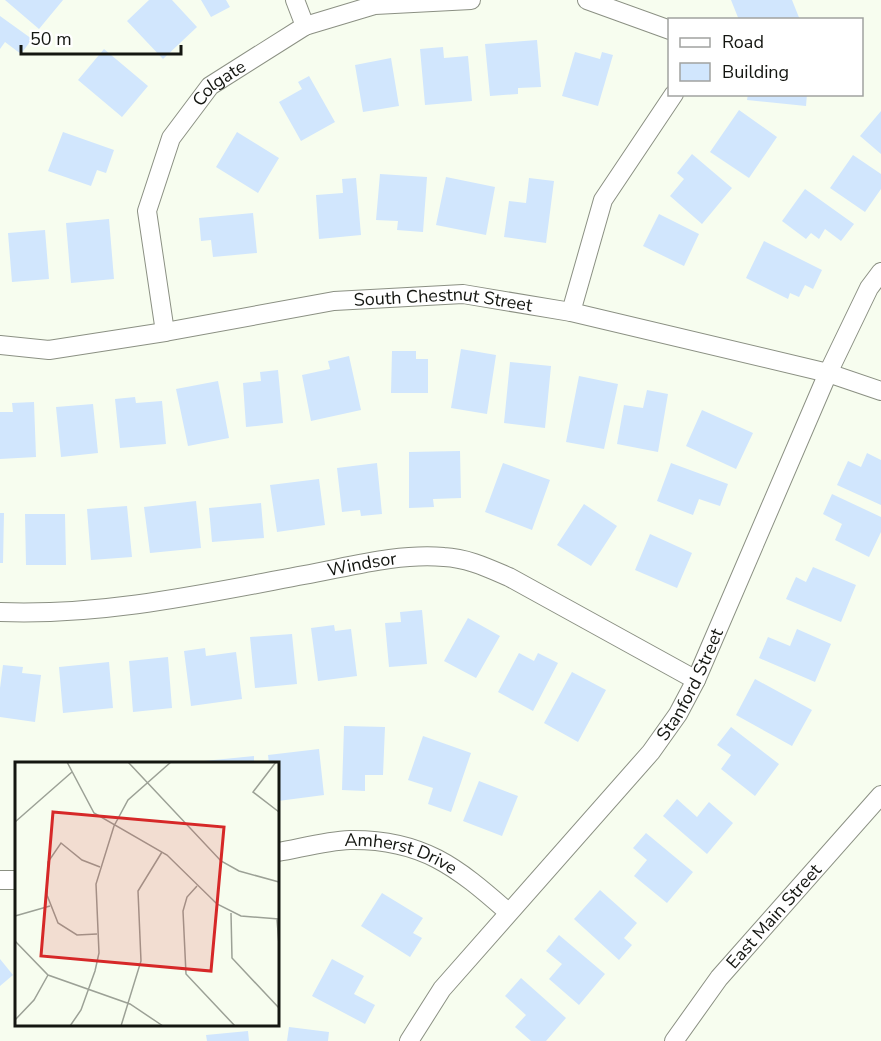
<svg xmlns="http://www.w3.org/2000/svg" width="881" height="1041" font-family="'Nunito Sans',sans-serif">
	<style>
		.building { fill: #d1e6fd }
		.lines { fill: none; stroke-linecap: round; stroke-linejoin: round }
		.minor-casing { stroke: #8b9083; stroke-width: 20 }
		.minor { stroke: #fff; stroke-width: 18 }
		.labels { text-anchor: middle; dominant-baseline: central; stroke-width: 5; stroke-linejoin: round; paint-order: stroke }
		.street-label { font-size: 18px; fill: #141611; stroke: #fff }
		.inset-road { fill: none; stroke: #9ca196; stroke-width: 1.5 }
		.view { fill: #d62828; fill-opacity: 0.15; stroke: #d62828; stroke-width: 3 }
		.inset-edge { fill: none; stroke: #141611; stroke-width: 3 }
	</style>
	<rect width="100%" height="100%" fill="#f7fdef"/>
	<!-- building -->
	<path class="building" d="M5,0H63L39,29Z
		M149,0H172L197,27L163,59L127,21Z
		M201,0H226L230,7L211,17Z
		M731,0H792L800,20H739Z
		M0,16L32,39L21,54L5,42L0,49Z
		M537,40L541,87L518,88V94L490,96L485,44Z
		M443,47L444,58L468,56L472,101L425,105L420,49Z
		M104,49L148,86L122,117L78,80Z
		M575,52L600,59L602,52L613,55L598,106L562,96Z
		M391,58L399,106L363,112L355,65Z
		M309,76L335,122L301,141L279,102L302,89L298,82Z
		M748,94H807L806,106L747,100Z
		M739,110L777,137L749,178L710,152Z
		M881,111V154L860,136Z
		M63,132L114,150L106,173L97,170L91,186L48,171Z
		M237,132L279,158L258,193L216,167Z
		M692,154L732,188L702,224L670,196L684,179L677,173Z
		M853,155L881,174V189L865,212L830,188Z
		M380,174L427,177L423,232L397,230L398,221L376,220Z
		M446,177L495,187L486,235L436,225Z
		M356,178L361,235L319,239L316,195L343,193L342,179Z
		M529,178L554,181L546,243L504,237L509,201L526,203Z
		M805,189L854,224L841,241L825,229L819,239L811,233L806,239L782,221Z
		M253,213L257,253L213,257L211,240L201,241L199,218Z
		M659,214L699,234L684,266L643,246Z
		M109,219L114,279L71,283L66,223Z
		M45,230L49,279L12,282L8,233Z
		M764,241L822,270L813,289L805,285L799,297L790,293L788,299L746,278Z
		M461,349L496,355L487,414L451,408Z
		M392,351H416V359H428V393H391Z
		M349,356L361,410L311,421L302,375L330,369L328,361Z
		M510,362L551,366L545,428L504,423Z
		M278,370L283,423L246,427L243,383L261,381L260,372Z
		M579,376L618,384L604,449L566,442Z
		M218,381L229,438L188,446L176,389Z
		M647,390L668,394L658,452L617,444L624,405L643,408Z
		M135,397L136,403L162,401L166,444L120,448L115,399Z
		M34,402L36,457L0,459V412H13L12,403Z
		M93,404L98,453L61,457L56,407Z
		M702,410L753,433L736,469L686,446Z
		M460,451L461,498L433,499L434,507L409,508V452Z
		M867,453L881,460V505L837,485L848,461L861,467Z
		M377,463L382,514L361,516L360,510L342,512L337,468Z
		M503,463L550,480L532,530L485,512Z
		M671,463L728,484L720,506L699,499L693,515L657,501Z
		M319,479L325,525L277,532L270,485Z
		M832,494L881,517V532L869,557L835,540L842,524L823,514Z
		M196,501L201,548L150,553L144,507Z
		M261,503L264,538L212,542L209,508Z
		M584,504L617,526L591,566L557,545Z
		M127,506L132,557L91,560L87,509Z
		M0,513H4L3,563H0Z
		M25,514H65L66,565H26Z
		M650,534L692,553L677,588L635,570Z
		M813,567L856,585L841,622L786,599L796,577L806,582Z
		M422,610L427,664L389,667L385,623L401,622L400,612Z
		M468,618L500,636L476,678L444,661Z
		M334,625L335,631L351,629L357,676L318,681L311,628Z
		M797,629L831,644L815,682L759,658L768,637L790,646Z
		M292,634L297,684L255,688L250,637Z
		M205,648L206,656L236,652L242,699L191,706L184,651Z
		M519,653L534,661L538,653L558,663L533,711L498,692Z
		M168,657L172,708L133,712L129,661Z
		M109,662L113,708L63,713L59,667Z
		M3,665L23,667L22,673L41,675L35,722L0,717V688Z
		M572,672L606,690L578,742L544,723Z
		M755,679L812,710L792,746L736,715Z
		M344,726L385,727L383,775H365V791L342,790Z
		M731,727L779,764L755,796L721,769L731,755L717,745Z
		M423,736L471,753L451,812L428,804L433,788L408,780Z
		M319,749L324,795L278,801V764H269L268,755Z
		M254,756V764H204V761Z
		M479,781L518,796L502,836L463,821Z
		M677,799L697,817L709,802L733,823L707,854L663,816Z
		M646,833L693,872L667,903L634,876L647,860L633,848Z
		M600,890L637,923L624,938L632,945L619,960L574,919Z
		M382,893L423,918L413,933L422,938L410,957L361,926Z
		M559,935L605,974L579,1005L549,979L562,964L546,951Z
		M0,959L13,975L0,986Z
		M332,959L364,976L354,994L375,1005L365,1024L312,996Z
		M521,978L566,1018L546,1041H531L515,1027L526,1015L505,996Z
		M289,1027L329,1032L328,1041H287Z
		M248,1031L249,1041H207L206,1035Z"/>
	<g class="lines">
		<!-- minor casing -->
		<g class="minor-casing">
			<g id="minor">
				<path d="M295,0L305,26"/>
				<path d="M587,0L670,30"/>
				<path d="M571,312L603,200L674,94"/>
				<path id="s1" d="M165,332L147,211L171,138L210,86L305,26L375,5L471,0"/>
				<path id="s2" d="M0,345L49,350L165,332L334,301L463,294L571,312L828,373L881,391"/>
				<path id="s3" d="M0,612C102,616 203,594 304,575C349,567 397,553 444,557C467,558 488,568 509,577L696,680"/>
				<path id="s4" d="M278,852C301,848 326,841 350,840C422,839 457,867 508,912"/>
				<path d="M0,880H16"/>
				<path id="s5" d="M409,1041L442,989L651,752L678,714L696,680L828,373L869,288L881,272"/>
				<path id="s6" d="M674,1041L719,978L881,795"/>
			</g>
		</g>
		<!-- minor -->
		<use href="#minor" class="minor"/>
	</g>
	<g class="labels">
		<!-- street labels -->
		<g class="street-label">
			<text stroke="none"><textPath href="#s1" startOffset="273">Colgate</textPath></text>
			<text stroke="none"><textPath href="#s2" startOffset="448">South Chestnut Street</textPath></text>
			<text stroke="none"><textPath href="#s3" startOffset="366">Windsor</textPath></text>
			<text stroke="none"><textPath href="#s5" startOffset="456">Stanford Street</textPath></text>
			<text stroke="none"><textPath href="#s4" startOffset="126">Amherst Drive</textPath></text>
			<text stroke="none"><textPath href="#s6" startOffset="160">East Main Street</textPath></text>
		</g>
	</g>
	<!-- overview -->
	<g transform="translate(15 762)">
		<rect width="264" height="264" fill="#f7fdef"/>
		<path class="inset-road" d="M52,0L79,51L152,93L202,142L226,154L264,157M113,0L206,99L224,109L264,120M261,0L238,30L264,50M0,60L57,10M182,124L172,135L168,149L171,212L220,264M216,151L217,196L264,246M0,154L35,144M262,157L264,183M82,172L62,173L43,161L32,133L33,100L46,81L67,98L85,105M0,179L33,213L115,242L148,264M0,258L19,238L33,213M55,264L66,248L80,209L84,191L81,122L99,64L113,38L156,0M106,264L126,199L123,129L147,90"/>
		<path class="view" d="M38,50L209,65L196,209L26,194Z"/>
		<rect width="264" height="264" class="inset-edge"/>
	</g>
	<!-- legend -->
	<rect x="668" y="18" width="195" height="78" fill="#ffffff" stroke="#a1a2a0" stroke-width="1.5"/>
	<rect x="680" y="38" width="30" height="9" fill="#ffffff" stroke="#a1a2a0" stroke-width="1.5"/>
	<text x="722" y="48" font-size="18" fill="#141611">Road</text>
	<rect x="680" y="63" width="30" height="18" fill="#d1e6fd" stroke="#a1a2a0" stroke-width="1.5"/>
	<text x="722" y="78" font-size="18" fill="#141611">Building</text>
	<!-- scale -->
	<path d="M21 45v9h160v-9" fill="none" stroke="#141611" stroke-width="3"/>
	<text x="30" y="45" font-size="18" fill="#141611" stroke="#ffffff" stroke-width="4.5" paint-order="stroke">50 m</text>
</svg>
